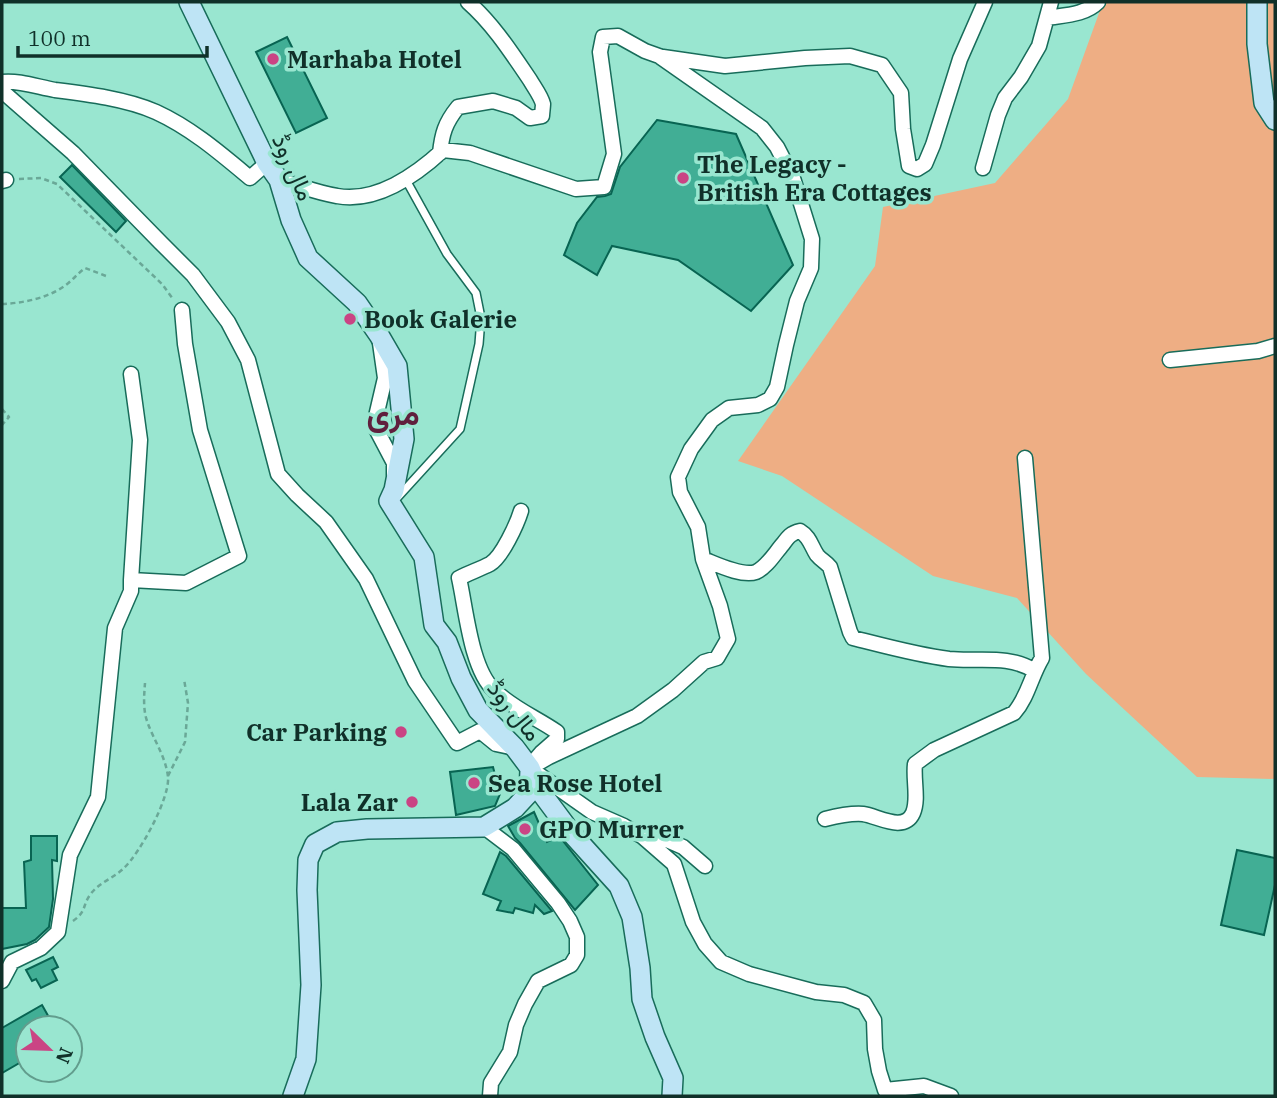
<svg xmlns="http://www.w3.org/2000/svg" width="1277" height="1098" font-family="'IBM Plex Serif',Vazirmatn,serif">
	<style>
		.green { fill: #eeae84 }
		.building { fill: #41ae95; stroke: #086452; stroke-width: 2 }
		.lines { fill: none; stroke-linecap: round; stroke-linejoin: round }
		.lane-casing { stroke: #186c5a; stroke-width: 10 }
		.street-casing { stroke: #186c5a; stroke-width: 17 }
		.secondary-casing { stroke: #186c5a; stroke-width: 22 }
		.path { stroke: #6aa897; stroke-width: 2.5; stroke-dasharray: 5 3.5; stroke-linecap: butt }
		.lane { stroke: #fff; stroke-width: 7 }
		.street { stroke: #fff; stroke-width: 14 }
		.secondary { stroke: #bee4f5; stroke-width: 19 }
		.poi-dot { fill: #ca4484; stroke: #99e6d0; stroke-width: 2.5 }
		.labels { text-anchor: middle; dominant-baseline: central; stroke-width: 7; stroke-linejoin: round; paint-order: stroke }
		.poi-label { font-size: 24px; font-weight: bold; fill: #103029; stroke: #99e6d0; text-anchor: start }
		.street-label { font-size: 24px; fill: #103029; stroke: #99e6d0 }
		.district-label { font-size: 32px; font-weight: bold; fill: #601f3d; stroke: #99e6d0 }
	</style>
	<rect width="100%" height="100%" fill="#99e6d0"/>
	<!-- green -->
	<path class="green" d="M1103,2H1275V779L1197,777L1086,674L1017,598L933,576L782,476L738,461L875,266L883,207L995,183L1068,99Z"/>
	<!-- building -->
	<path class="building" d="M287,37L327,118L296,133L256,52Z
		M657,120L736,134L793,265L751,311L678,260L612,246L597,275L564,255L577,223L597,197L605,196L611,194L620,167Z
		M72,165L126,221L116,232L60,177Z
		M493,767L500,794L495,806L456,815L450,772Z
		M534,812L547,842L559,836L598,885L575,910L520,843L515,838L508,826Z
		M31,836H57V861L52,860L53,899L49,927L35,940L27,944L2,949V908H26L24,862L31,860Z
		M1237,850L1275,858V885L1264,935L1221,925Z
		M500,852L506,856L552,911L544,914L535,905L533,913L515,908L513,913L497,910L501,901L483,894Z
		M53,957L58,967L52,970L57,980L41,988L36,979L32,981L26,970Z
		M42,1005L55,1028H28V1058L2,1073V1028Z"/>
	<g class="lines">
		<!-- lane casing -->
		<g class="lane-casing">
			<path id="lane" d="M398,497L460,429L479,344L481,318L476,293L447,254L406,180"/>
		</g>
		<!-- street casing -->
		<g class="street-casing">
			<path id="street" d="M1047,18C1065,15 1085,15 1098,2
				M663,57L725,66L805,58L850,56L882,65L901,93L903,129L909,166L917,169L925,164L933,145L960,59L985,2
				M2,82C19,80 38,87 55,90C87,94 127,99 156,112C191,128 220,153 250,178L267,163
				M2,91L73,153L160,242L193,275L228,322L248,360L278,474L297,495L326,522L366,579L415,681L457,743L480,731L496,744L515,748
				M440,153C442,134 445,123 458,107L493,101L516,108L530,118L542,116C542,114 543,106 543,104C541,96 534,87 530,80C511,52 493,24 468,2
				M983,168L998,115L1005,98L1021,77L1039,46L1051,2
				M279,180C298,185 317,193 337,196C376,203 416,175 443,150L470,153L576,189L604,187L614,154L600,52L603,37L618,36L645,51L659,56L762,128L777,147L793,178L812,239L811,268L797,301L786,345L777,387L770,399L758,405L729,408L712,420L691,449L678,477L680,492L698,527L703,559L720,606L728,639L717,658L704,662L673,690L637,716L549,757L530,768
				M2,181L6,180
				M380,343L385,378L374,425L394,463V474
				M1170,360L1258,351L1275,346
				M521,511C517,524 502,557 490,564C480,569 469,573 459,578C466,609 471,669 494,690C512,708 537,718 557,732V739L541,753L534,761
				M703,559C716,564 742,577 756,572C767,567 775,553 783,544C788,537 791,533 800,531C810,537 811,546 817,555C821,560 826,562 830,567L850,632L853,638C885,646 917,655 949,659C979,662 1008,654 1035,671
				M131,580L140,440L131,374
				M531,769L592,812L624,826L643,837L674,864L693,922L705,944L721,962L749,974L816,992L844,995L864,1003L874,1020L875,1049L879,1071L885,1090L890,1096
				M825,819C837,816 851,813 863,814C878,816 904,833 913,813C919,799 913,780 915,764L934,750L1014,713C1028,697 1031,676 1042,658L1025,458
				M484,827L513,849L558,903L570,921L577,937V955L571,965L538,981L525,1004L516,1025L510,1052L491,1083L490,1096
				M643,837L667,840L683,847L705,866
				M2,981L12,962L41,948L58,932L70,855L98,797L115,628L131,591V580L186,583L239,556L200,430L185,344L182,310
				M885,1090L924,1086L951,1096"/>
		</g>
		<!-- secondary casing -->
		<g class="secondary-casing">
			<path id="secondary" d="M189,2L267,163L279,180L291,220L308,258L357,303L379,335L397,366L404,439L394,490L389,501L424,557L434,625L447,642L461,678L478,710L515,748L530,768L540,791L572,834L619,886L632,917L640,968L642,999L655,1037L673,1078L672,1096
				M1257,2V44L1264,103L1275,120
				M293,1096L306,1059L311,985L307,890L308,860L315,844L337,832L367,829L484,827L515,808L529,793L530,770"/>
		</g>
		<!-- path -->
		<path class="path" d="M19,179L41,178L57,184L162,284L173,299
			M2,304C22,303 45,299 63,287C71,282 77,274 85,268L106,276
			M2,409L9,417L2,425
			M168,776L185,742L188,703L184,679
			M73,921C87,911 82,906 90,895C98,883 114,878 124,868C140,853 170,798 168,777C166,757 153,739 147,721C143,709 144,696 145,683"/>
		<!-- lane -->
		<use href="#lane" class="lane"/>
		<!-- street -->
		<use href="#street" class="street"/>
		<!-- secondary -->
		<use href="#secondary" class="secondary"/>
	</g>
	<!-- markers -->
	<g class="poi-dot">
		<circle cx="273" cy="59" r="7"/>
		<circle cx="683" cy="178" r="7"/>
		<circle cx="350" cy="319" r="7"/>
		<circle cx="401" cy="732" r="7"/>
		<circle cx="474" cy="783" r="7"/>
		<circle cx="412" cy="802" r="7"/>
		<circle cx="525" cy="829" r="7"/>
	</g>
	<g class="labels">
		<!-- poi labels -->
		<g class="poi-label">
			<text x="287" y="59">Marhaba Hotel</text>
			<text x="697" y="164">The Legacy -<tspan x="697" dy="28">British Era Cottages</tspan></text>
			<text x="364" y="319">Book Galerie</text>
			<text x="387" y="732" text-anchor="end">Car Parking</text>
			<text x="488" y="783">Sea Rose Hotel</text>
			<text x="398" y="802" text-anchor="end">Lala Zar</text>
			<text x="539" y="829">GPO Murrer</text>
		</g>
		<!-- street labels -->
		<g class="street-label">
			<text transform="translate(294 167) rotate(66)">مال روڈ</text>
			<text transform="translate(515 710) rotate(51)">مال روڈ</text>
		</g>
		<!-- district labels -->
		<g class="district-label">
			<text x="393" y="413">مری</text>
		</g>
	</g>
	<!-- border -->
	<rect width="1277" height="1098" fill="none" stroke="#103029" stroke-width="7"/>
	<!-- north arrow -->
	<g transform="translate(49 1049) rotate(113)"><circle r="33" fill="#99e6d0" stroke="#629d8d" stroke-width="2"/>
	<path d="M0-5L12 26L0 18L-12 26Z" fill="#ca4484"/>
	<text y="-10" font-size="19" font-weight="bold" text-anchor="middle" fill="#103029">N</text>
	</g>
	<!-- scale -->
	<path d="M18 46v10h189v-10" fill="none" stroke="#103029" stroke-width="3.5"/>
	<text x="28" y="46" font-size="21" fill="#103029" stroke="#99e6d0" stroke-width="5" paint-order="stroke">100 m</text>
</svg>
